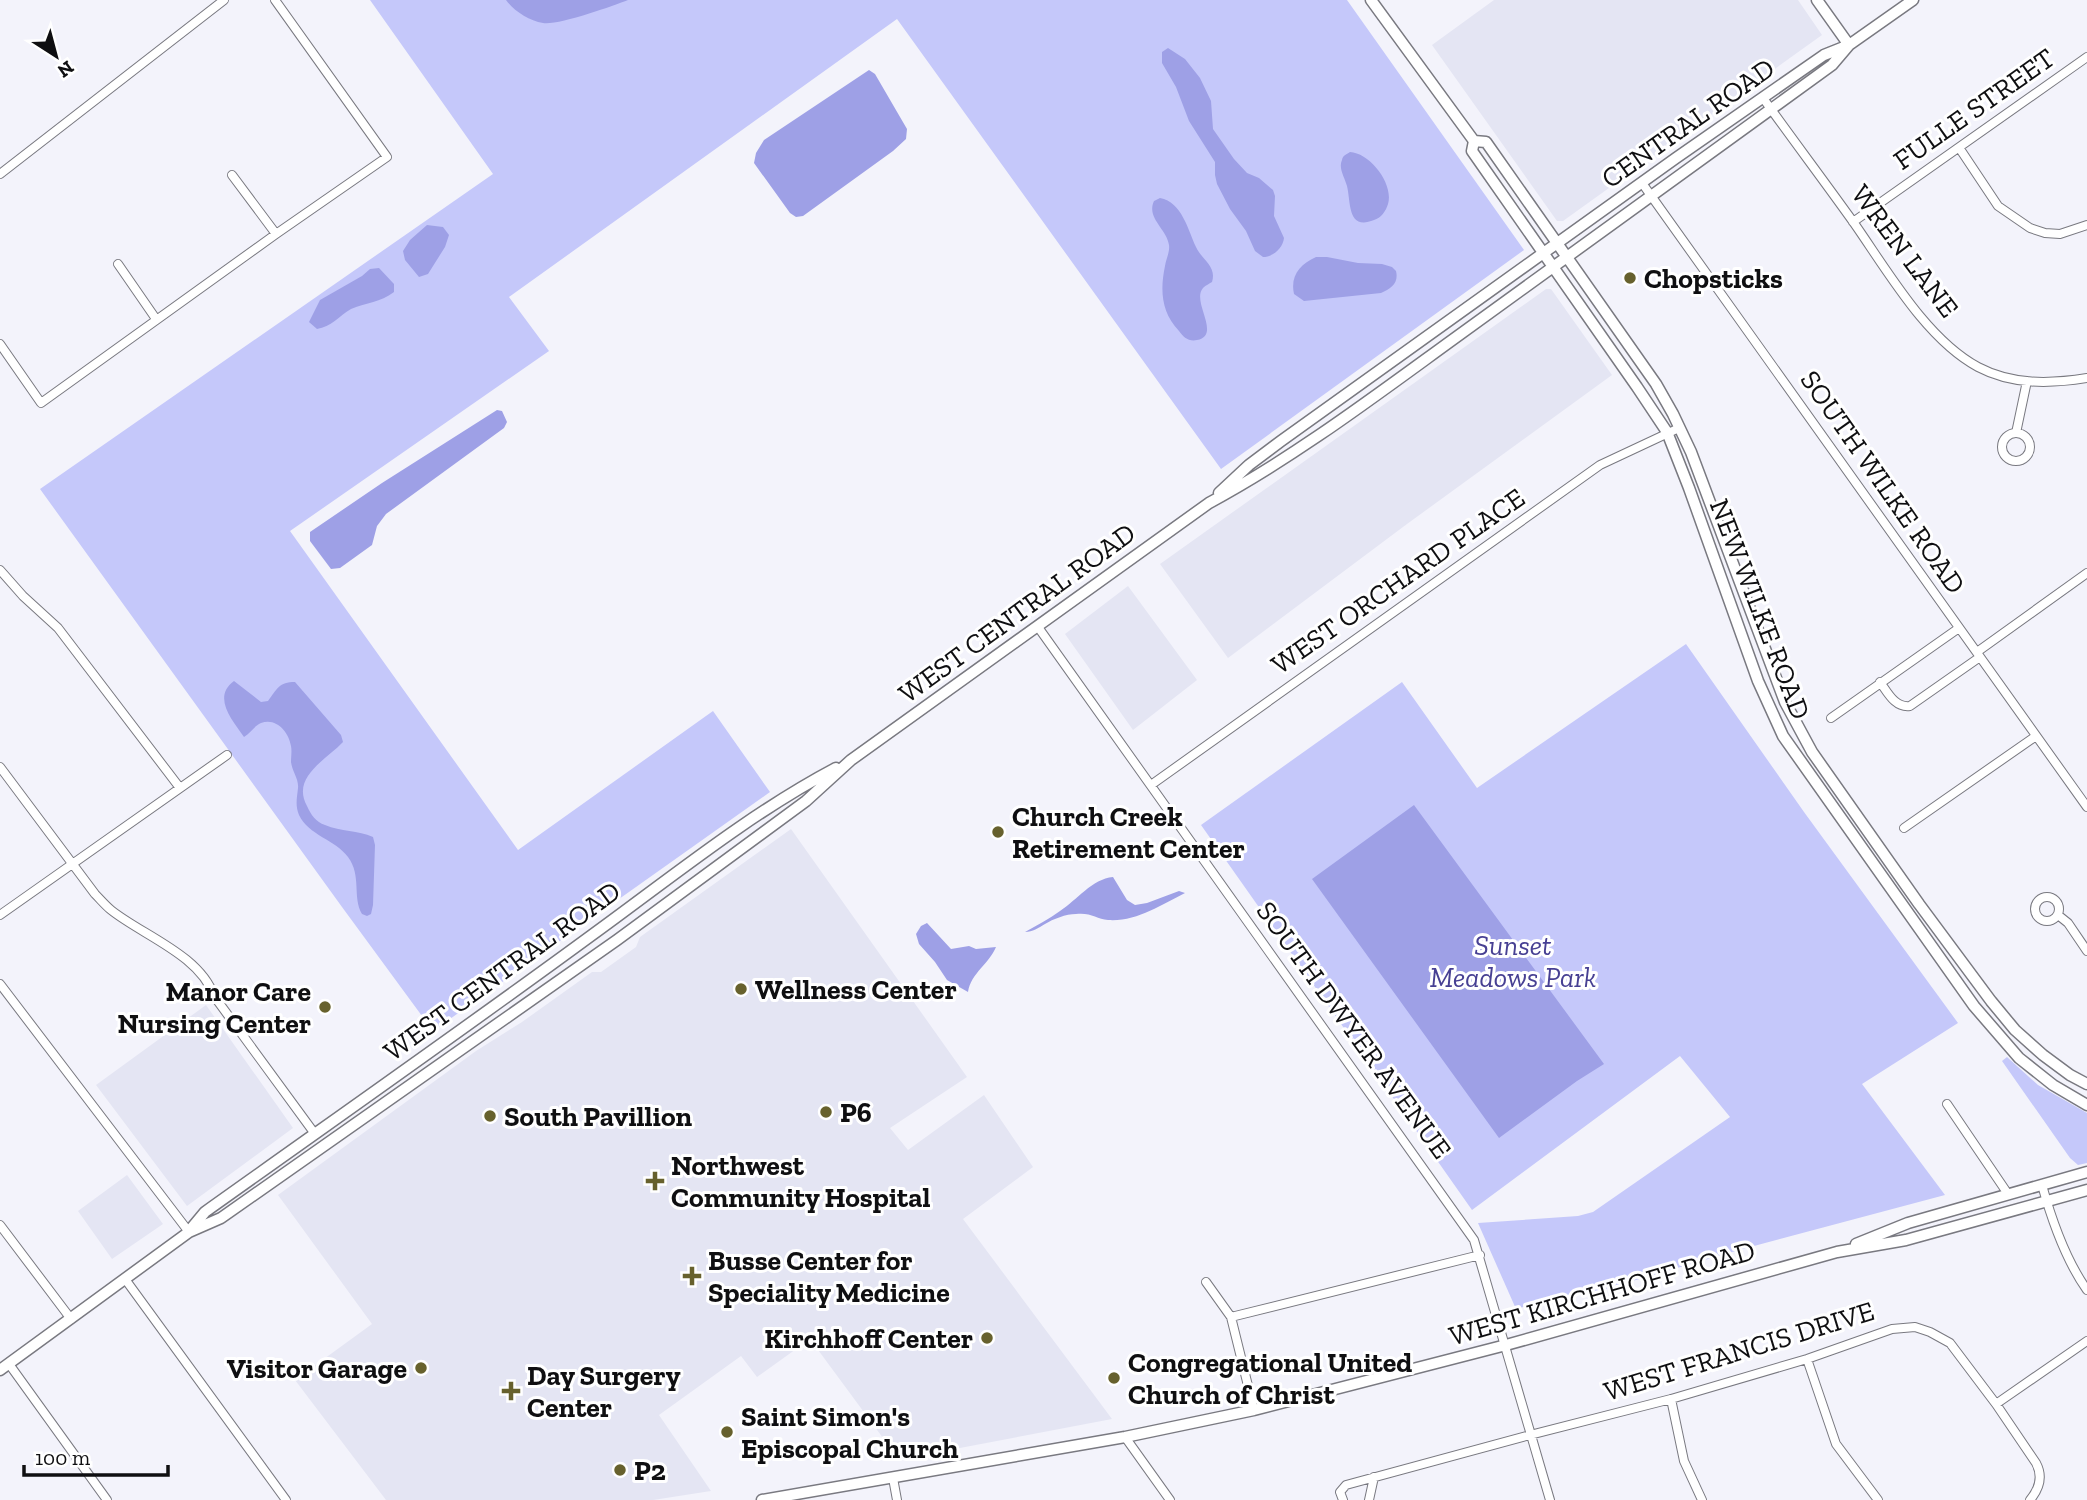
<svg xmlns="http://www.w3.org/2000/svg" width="2087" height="1500" font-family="'Zilla Slab',serif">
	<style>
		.built { fill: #e4e5f3 }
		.green { fill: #c5c8fa }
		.water { fill: #9ea0e6 }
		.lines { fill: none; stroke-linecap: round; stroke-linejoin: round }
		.street-casing { stroke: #797980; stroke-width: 10 }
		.secondary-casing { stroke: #797980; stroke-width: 13 }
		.street { stroke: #fff; stroke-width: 8 }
		.secondary { stroke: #fff; stroke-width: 10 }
		.poi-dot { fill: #67612d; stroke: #fff; stroke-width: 2.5 }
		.labels { text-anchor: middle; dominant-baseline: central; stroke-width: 6; stroke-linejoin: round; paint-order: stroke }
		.street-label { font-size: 28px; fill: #0f0f11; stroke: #fff }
		.poi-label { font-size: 28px; font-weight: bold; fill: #0f0f11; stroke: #fff; text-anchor: start }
		.park-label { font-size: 28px; font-style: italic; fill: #474093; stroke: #fff }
	</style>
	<rect width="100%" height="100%" fill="#f3f3fb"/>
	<!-- built -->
	<path class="built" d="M1494,0H1798L1822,35L1563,221H1557L1432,45Z
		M1546,289H1551L1612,375L1407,524L1228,658L1160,564Z
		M1128,586L1197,680L1133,730L1065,634Z
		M791,829L967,1077L890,1128L908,1150L984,1095L1033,1167L963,1219L1112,1419L944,1451L897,1457L810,1339L757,1377L741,1356L659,1415L711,1491L653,1500H386L295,1380L372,1324L278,1195L476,1051L522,1022L592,972H601L636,947L640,937Z
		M206,1005L293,1128L187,1206L96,1085Z
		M127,1175L163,1224L112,1259L78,1211Z"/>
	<!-- green -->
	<path class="green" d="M370,0H1347L1524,250L1221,469L897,19L509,297L549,351L290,531L518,850L713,711L770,792L433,1031L342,907L40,489L493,174Z
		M1686,644L1804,812L1958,1023L1862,1084L1945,1195L1739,1250L1581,1296L1579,1292L1516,1309L1478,1223L1578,1216L1593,1212L1730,1117L1680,1056L1472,1210L1201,825L1402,682L1477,788Z
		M2007,1057L2038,1085L2087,1113V1163L2078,1165L2070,1158L2002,1061Z"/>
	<!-- water -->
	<path class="water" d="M506,0H628C613,6 556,26 543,23C529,21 514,11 506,0Z
		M1168,48L1185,59L1200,78L1211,101L1213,129L1234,159L1247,173L1259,178L1273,190L1275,196L1274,216L1284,238C1283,248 1273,257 1263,257L1255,251L1246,231L1230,209L1217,184L1215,175V162L1189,121L1176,87L1162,63V52Z
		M869,70L875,74L907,129L906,139L893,151L803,216L796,217L790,213L754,163L756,153L764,140Z
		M1350,152C1370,153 1394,184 1388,204C1386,211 1381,218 1374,220C1347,231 1351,202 1347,186C1345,178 1338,168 1342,160C1343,155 1346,155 1350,152Z
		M1160,198C1182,202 1188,230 1196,247C1202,260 1217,266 1212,282C1209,284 1206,285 1203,288C1191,302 1222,335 1197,340C1189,342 1183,337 1179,331C1161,312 1160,290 1165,266C1166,259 1170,252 1169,245C1167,229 1146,218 1154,201Z
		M427,225L443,227L449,235L445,247L428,274L419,277L405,260L403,251L410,240Z
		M1316,257H1327L1358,263L1382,264L1392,267L1396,271C1399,283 1391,289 1381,293L1304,301L1294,294C1290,276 1300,264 1316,257Z
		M379,268L394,284V292C380,303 367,302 351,309C339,316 331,327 317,329L309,322L320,300L362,276L370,269Z
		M497,410L502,411L507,422L504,428L386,514L377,526L372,545L340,568L331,569L310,541V532L382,483Z
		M234,681L261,702L268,701C277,689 279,682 295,682L341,735L343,742C326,760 291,777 307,806C311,815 316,822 325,825C341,832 358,830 373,837L375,845L373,905L371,914L367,916L362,914C352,897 362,876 348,857C336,840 308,835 299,815C295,805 297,798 298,788C299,779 292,771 291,762C291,757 292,751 291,746C289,732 276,717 261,723C254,726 251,733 244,737C232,720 212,697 234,681Z
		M1414,805L1604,1064L1577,1081L1499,1138L1312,879Z
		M1113,877L1127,900L1135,905L1147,903L1179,891L1185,893C1161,905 1136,922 1108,920C1097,919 1090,912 1076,914C1066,914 1053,919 1045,924C1038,928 1033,932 1025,932C1037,925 1049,919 1060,911C1077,900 1092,879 1113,877Z
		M927,923L951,949L969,946L976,949L996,947C989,964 971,973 968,992L947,980L935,962L919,944L916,934L921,926Z"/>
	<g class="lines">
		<!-- street casing -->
		<g class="street-casing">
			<path id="street" d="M1763,98C1793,140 1824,181 1854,223C1887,270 1926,339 1978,367C2012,385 2050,384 2087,378
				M1960,149L1998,206L2030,228L2045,233L2060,234L2087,225
				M0,174L224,0
				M232,175L276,234
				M1642,183L2087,807
				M1853,222L2087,57
				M118,264L156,319
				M0,344L41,403L276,234L387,157L275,0
				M2002 447a14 14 0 1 1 28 0a14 14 0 1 1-28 0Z
				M2016,433L2027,381
				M0,570L23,596L58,628L180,788
				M1038,627L1474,1240L1550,1500
				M1977,652L2087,573
				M1880,682C1888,693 1895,708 1910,706L1980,657
				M1831,718L1959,628
				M0,767L95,894C100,899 105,905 111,910C142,935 200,955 214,996L315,1134
				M1151,785L1600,465L1679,428
				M1904,828L2036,736
				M2035 909a12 12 0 1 1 24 0a12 12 0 1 1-24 0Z
				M0,915L227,755
				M2058,915L2068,923L2087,951
				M0,984L189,1232
				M1947,1104L2008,1194
				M2042,1185C2052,1221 2065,1259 2087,1290
				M0,1225L71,1319
				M125,1279L286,1500
				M1206,1282L1231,1317L1254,1410
				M1231,1317L1480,1255
				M1807,1359L1836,1444L1878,1500
				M9,1364L107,1500
				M1671,1399L1684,1461L1702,1500
				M1996,1404L2087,1341
				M1125,1437L1170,1500
				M893,1478L897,1500
				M1343,1500L1340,1492L1346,1485L1530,1435L1671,1399L1807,1359L1892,1329L1915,1327L1930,1332L1950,1343L1996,1404L2036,1463C2043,1476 2040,1488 2030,1500
				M1369,1500L1374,1477"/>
		</g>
		<!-- secondary casing -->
		<g class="secondary-casing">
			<path id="secondary" d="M1371,0L1474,141L1486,142L1656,384L1673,414L1691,452L1785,702L1812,752L1919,904L1991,1001L2015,1030L2043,1055L2070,1075L2087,1084
				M1817,0L1849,45
				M1474,141L1472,151L1637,387L1667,432L1689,488L1758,681L1783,736L1974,1006L2019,1058L2053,1085L2087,1105
				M1219,493L1249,465L1281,441L1676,158L1824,55L1849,45L1913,0
				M190,1230L205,1212C334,1120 464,1029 592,935C672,877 749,814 836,768
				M1856,1244L1908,1223L2087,1172
				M0,1370L189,1232L221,1218L617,940L806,801L851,760L1209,503C1296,456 1375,396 1455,338C1581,248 1706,156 1832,65L1849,45
				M762,1500L1125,1437L1254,1410L1506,1345L1837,1252L1906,1240L2087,1190"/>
		</g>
		<!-- street -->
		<use href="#street" class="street"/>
		<!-- secondary -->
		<use href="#secondary" class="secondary"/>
	</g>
	<!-- markers -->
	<g class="poi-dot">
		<circle cx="1630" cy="278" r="7"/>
		<circle cx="998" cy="832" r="7"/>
		<circle cx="741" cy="989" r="7"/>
		<circle cx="325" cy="1007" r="7"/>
		<circle cx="826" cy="1112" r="7"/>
		<circle cx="490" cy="1116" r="7"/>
		<path d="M651.5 1170.5h7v7h7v7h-7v7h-7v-7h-7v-7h7z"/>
		<path d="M688.5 1265.5h7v7h7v7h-7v7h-7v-7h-7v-7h7z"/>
		<circle cx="987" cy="1338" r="7"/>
		<circle cx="421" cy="1368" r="7"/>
		<circle cx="1114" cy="1378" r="7"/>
		<path d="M507.5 1380.5h7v7h7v7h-7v7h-7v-7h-7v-7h7z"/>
		<circle cx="727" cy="1432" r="7"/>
		<circle cx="620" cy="1470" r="7"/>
	</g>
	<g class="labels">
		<!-- street labels -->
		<g class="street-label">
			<text transform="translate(1974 109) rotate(-35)">FULLE STREET</text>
			<text transform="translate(1688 123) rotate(-35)">CENTRAL ROAD</text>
			<text transform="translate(1905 251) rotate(53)">WREN LANE</text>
			<text transform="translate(1883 482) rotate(55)">SOUTH WILKE ROAD</text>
			<text transform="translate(1398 581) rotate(-35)">WEST ORCHARD PLACE</text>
			<text transform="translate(1760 609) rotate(69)">NEW WILKE ROAD</text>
			<text transform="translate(1017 613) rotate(-36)">WEST CENTRAL ROAD</text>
			<text transform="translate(502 971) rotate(-36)">WEST CENTRAL ROAD</text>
			<text transform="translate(1354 1030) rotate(54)">SOUTH DWYER AVENUE</text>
			<text transform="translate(1602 1293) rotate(-16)">WEST KIRCHHOFF ROAD</text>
			<text transform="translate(1739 1351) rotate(-17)">WEST FRANCIS DRIVE</text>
		</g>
		<!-- poi labels -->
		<g class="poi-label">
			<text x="1644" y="278">Chopsticks</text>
			<text x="1012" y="816">Church Creek<tspan x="1012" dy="32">Retirement Center</tspan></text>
			<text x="755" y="989">Wellness Center</text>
			<text x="311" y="991" text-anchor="end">Manor Care<tspan x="311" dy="32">Nursing Center</tspan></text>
			<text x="840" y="1112">P6</text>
			<text x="504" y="1116">South Pavillion</text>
			<text x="671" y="1165">Northwest<tspan x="671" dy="32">Community Hospital</tspan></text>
			<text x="708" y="1260">Busse Center for<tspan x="708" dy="32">Speciality Medicine</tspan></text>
			<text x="973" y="1338" text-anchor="end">Kirchhoff Center</text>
			<text x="1128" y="1362">Congregational United<tspan x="1128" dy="32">Church of Christ</tspan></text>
			<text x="407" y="1368" text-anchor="end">Visitor Garage</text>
			<text x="527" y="1375">Day Surgery<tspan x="527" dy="32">Center</tspan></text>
			<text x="741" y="1416">Saint Simon's<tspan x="741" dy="32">Episcopal Church</tspan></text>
			<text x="634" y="1470">P2</text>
		</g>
		<!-- park labels -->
		<g class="park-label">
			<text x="1513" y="945">Sunset<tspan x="1513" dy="32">Meadows Park</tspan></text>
		</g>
	</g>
	<!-- north arrow -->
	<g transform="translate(56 56) rotate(144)" stroke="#ffffff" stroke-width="5" paint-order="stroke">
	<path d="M0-5L12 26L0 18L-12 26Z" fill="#0f0f11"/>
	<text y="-10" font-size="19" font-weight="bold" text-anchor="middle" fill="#0f0f11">N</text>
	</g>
	<!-- scale -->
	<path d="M24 1465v10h144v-10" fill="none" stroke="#0f0f11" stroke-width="3.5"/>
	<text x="35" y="1465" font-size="21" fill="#0f0f11" stroke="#ffffff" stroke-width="5" paint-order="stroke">100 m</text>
</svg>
